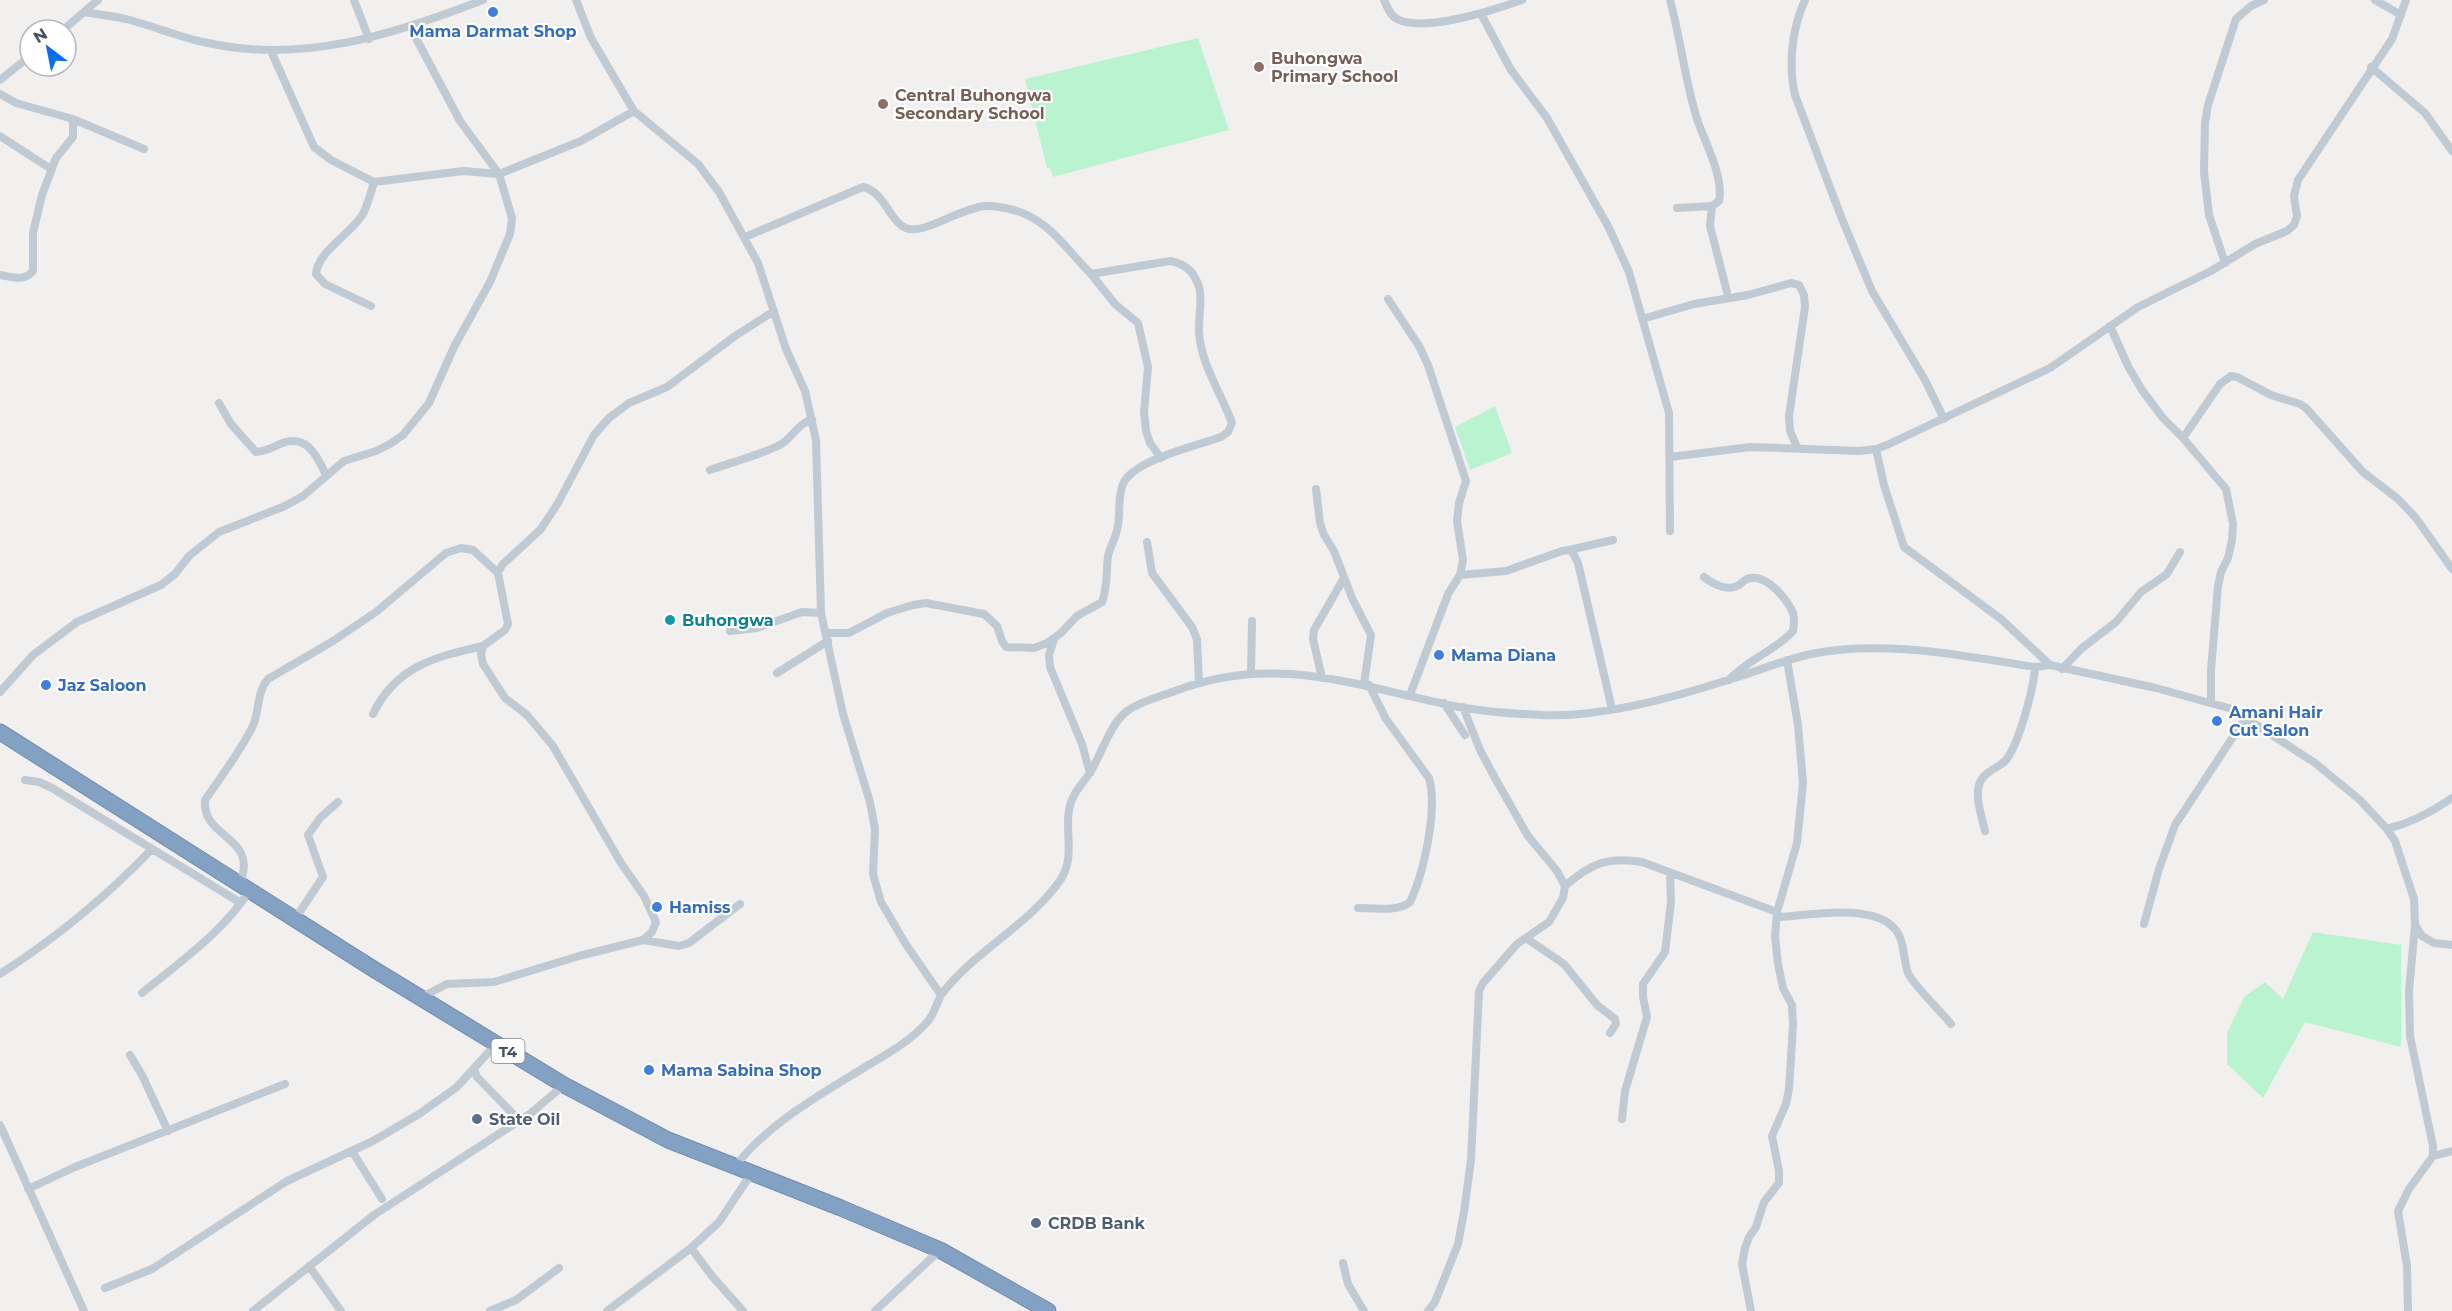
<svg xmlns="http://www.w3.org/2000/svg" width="2452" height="1311" font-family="Montserrat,sans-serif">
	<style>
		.green { fill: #baf3d0 }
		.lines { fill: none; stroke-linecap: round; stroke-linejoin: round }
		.highway-casing { stroke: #6e8daf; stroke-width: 17 }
		.street { stroke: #bfcad3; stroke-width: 8 }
		.highway { stroke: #83a2c3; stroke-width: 15 }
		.shop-dot { fill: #3f7fe0; stroke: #fff; stroke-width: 2 }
		.education-dot { fill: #8d6e63; stroke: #fff; stroke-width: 2 }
		.culture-dot { fill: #0f9aa8; stroke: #fff; stroke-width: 2 }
		.service-dot { fill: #5c6f8a; stroke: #fff; stroke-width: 2 }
		.labels { text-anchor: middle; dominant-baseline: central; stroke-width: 4.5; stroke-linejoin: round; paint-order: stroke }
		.shield { fill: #fff; stroke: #7e878f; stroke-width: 1.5 }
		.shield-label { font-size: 15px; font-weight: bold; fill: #46535f }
		.shop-label { font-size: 16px; font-weight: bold; fill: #366cbe; stroke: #fff; text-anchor: start }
		.education-label { font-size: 16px; font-weight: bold; fill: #785e54; stroke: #fff; text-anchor: start }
		.culture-label { font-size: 16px; font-weight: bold; fill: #0d838f; stroke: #fff; text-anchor: start }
		.service-label { font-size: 16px; font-weight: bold; fill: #4e5e75; stroke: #fff; text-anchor: start }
	</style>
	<rect width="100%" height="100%" fill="#f2efef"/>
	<!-- green -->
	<path class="green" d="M1198,38L1229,130L1053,177L1050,168H1047L1025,79Z
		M1495,406L1512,453L1470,470L1455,427Z
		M2313,932L2401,945V1047L2305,1022L2263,1098L2227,1064V1033L2244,997L2265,982L2283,999Z"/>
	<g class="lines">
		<!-- highway casing -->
		<g class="highway-casing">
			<path id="highway" d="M0,732L375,970L564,1085L668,1140L841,1208L940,1250L1048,1311"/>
		</g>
		<!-- street -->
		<path class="street" d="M354,0L369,39
			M576,0L591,38L634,111L698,164L719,192L758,263L786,349L805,391L816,440L821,613L843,714L870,802L875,829L873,874L881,902L905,943L941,995C937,1003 934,1013 929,1020C913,1039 892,1051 870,1064C825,1092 766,1124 735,1167
			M1384,0C1387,7 1390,15 1397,19C1424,33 1494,10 1522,0
			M1670,0C1681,40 1685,82 1698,122C1706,144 1724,178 1719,201L1712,206L1677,208
			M1805,0C1792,28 1788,65 1795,95L1840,214L1872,291L1925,380L1944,419
			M2375,0L2401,15
			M85,12C100,15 115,16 130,20C156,27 182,38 208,43C304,64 395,34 483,0
			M1481,14L1511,70L1547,118L1609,228L1629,272L1669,413L1670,531
			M63,30L98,0
			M271,51L314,147L331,160L374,182L463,171L499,174L581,141L634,111
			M2371,67L2425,113L2452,151
			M0,80L30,56
			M0,94L16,103L73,119L144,149
			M0,136L51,169
			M1712,206L1710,226L1727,292
			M745,237L863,187C886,192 890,225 909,229C922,231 941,221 953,216C961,213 970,209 979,207C989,204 1000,207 1010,209C1048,218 1065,248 1091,274L1170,261C1185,264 1194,271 1199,287C1203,301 1198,318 1199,333C1201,364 1222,395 1232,423L1228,432L1221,437C1196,446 1133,460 1123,484C1117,498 1121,515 1117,530C1115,539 1110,547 1108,556C1106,572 1108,586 1102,602L1077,616L1061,633L1047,643L1034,648L1006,647L1002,641L997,626L984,614L926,603L913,605L887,613L849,633H826
			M2225,263L2209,215L2204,172L2205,123L2208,105L2236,19L2251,6L2264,0
			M1091,274L1115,304L1138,323L1148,367L1144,412L1146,431L1150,443L1161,458
			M0,275C12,277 24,282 33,271V233L42,195L56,158L73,137V119
			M1388,299L1419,346L1428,365L1466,481L1459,503L1457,521L1463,560L1460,575L1448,594L1410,695
			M371,306L325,284L316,274C317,252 352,233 363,214C368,204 371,192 374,182
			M1642,319L1694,304L1748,295L1791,283L1799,285L1804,295L1805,307L1789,416L1790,431L1797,447
			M2110,326L2128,366L2142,390L2163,418L2183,438L2226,489L2233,524L2232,540L2228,558L2221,572L2218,586L2211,670V702
			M219,403L231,424L256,452C264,452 271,448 278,445C305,432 316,453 326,475
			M2183,438L2220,384L2231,376L2237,377L2271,395L2300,404L2306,408L2363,472L2398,499L2416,518L2452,569
			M1876,449L1884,485L1904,547L2001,619L2050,665
			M1670,457L1750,447L1859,451L1876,449L1887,445L2050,368L2138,307L2211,271L2255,244L2287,231L2294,225L2297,216L2294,196L2298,180L2392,39L2406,0
			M710,470C729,463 768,453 783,443C795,434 797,425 812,419
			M1316,489L1320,523L1324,535L1334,551L1352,598L1371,635L1364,684
			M1147,542L1152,573L1192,627L1197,639L1199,683
			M1569,550L1613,540
			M1460,575L1506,571L1562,551L1569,550L1573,553L1578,563L1612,709
			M1704,577C1713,584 1728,592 1739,585C1743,582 1746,578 1751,578C1768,576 1787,599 1793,613C1795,619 1794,625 1793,631C1775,651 1748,659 1729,680
			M730,631L757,628L802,612L821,613
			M1054,639L1049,655L1050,667L1082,744L1090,773
			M2062,669L2081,649L2116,622L2141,592L2167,574L2180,552
			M1251,672L1252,621
			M777,673L828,641
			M1322,678L1313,639L1314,630L1344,578
			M0,692L33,655L77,622L161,585L175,574L189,556L219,532L285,506L303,496L344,461L376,451L390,444L403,435L429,403L454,347L490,282L510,234L512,218L499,174L460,121L410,27
			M1444,703L1465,735
			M373,714C396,666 435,657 483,646
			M25,780L39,782L52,788L241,903
			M2387,829C2411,823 2432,812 2452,798
			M1985,831C1982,817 1975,798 1979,785C1983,771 1998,769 2006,760C2019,744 2034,687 2035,667
			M240,883C259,835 202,840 205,800C221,777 239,753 252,728C260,712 256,693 268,679L333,641L376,612L446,553L461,548L473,550L498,573
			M1565,886C1590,864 1608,856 1642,862L1777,912
			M1358,908C1373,908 1399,912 1410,902C1424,873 1438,808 1429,778L1386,719L1369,685
			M1777,917C1809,916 1881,900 1899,935C1905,947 1904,967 1909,975C1919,991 1938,1008 1951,1024
			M295,919L323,877L308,835L320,818L338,802
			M2144,924L2159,869L2175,825L2246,717
			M1526,938L1564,964L1597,1005L1615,1019L1616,1024L1610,1033
			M643,940L679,946L689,943L740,904
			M0,974C56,938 105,898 151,850
			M142,993C181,961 223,932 250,890
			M941,995C975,950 1029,926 1061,879C1075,857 1065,833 1069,810C1071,794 1083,784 1091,771C1102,753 1110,724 1127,711C1141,701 1159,697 1175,691C1279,651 1363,689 1465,708C1490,712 1517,714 1542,715C1600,718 1676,697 1731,679C1758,671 1784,660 1811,654C1881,639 1964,656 2035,667L2050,665L2156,688L2232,709L2315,763L2360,800L2387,829L2395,841L2414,899L2415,925L2422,936L2434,943L2452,945
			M420,998L447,984L494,982L579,956L643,940L652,932L656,922L644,896L621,863L553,746L527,715L505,698L483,664L481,654L483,646L505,630L508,624L498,573L502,565L541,529L558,503L594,435L609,418L629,403L667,387L735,336L774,311
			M130,1055L142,1075L168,1131
			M474,1069L477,1077L514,1115
			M1622,1119L1625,1091L1647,1017L1643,997V984L1665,952L1671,902L1670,873
			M0,1125L84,1311
			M352,1151L382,1199
			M2433,1156L2452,1151
			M28,1189L75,1167L285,1084
			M691,1248L712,1276L743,1311
			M1343,1263L1348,1284L1364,1311
			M309,1266L341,1311
			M105,1288L152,1269L287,1181L373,1141L419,1114L457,1087L496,1044
			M253,1311L374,1215L531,1113L564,1085
			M490,1311L516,1300L559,1268
			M607,1311L691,1248L719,1222L751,1174
			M875,1311L940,1250
			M1428,1311L1435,1302L1458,1244L1464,1212L1471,1160L1479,991L1483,983L1517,944L1549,922L1563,898L1565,886L1557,871L1528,836L1495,778L1480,750L1463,707
			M1751,1311L1742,1264L1745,1248L1749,1237L1756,1227L1764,1202L1779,1183V1171L1772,1136L1786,1104L1789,1089L1793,1025L1792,1005L1783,988L1778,964L1775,936L1777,912L1797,843L1803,783L1798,725L1787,660
			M2408,1311L2407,1266L2398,1211L2409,1189L2433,1156V1146L2410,1036L2409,991L2415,925"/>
		<!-- highway -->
		<use href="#highway" class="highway"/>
	</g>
	<!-- markers -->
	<g class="shop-dot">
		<circle cx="493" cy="12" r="6"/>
		<circle cx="1439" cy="655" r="6"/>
		<circle cx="46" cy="685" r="6"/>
		<circle cx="2217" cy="721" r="6"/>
		<circle cx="657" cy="907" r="6"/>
		<circle cx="649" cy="1070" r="6"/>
	</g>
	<g class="education-dot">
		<circle cx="1259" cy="67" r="6"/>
		<circle cx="883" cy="104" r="6"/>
	</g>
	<circle class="culture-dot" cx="670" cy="620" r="6"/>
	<g class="service-dot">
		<circle cx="477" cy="1119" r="6"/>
		<circle cx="1036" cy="1223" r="6"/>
	</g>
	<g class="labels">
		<!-- shield labels -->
		<rect class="shield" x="491.5" y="1039" width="33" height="24" rx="4.5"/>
		<g class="shield-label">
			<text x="508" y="1051">T4</text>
		</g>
		<!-- shop labels -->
		<g class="shop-label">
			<text x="493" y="31" text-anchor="middle">Mama Darmat Shop</text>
			<text x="1451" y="655">Mama Diana</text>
			<text x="58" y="685">Jaz Saloon</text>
			<text x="2229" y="712">Amani Hair<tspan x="2229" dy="18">Cut Salon</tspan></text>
			<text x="669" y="907">Hamiss</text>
			<text x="661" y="1070">Mama Sabina Shop</text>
		</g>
		<!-- education labels -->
		<g class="education-label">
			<text x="1271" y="58">Buhongwa<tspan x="1271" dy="18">Primary School</tspan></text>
			<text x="895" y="95">Central Buhongwa<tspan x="895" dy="18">Secondary School</tspan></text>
		</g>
		<!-- culture labels -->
		<g class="culture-label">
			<text x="682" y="620">Buhongwa</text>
		</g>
		<!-- service labels -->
		<g class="service-label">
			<text x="489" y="1119">State Oil</text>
			<text x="1048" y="1223">CRDB Bank</text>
		</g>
	</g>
	<!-- north arrow -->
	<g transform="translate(48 48) rotate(328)"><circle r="28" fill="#ffffff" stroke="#b5babf" stroke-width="1.5"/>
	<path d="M0-4.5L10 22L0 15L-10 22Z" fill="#086ff3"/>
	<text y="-9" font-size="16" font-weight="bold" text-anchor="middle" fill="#46535f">N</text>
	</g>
</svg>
